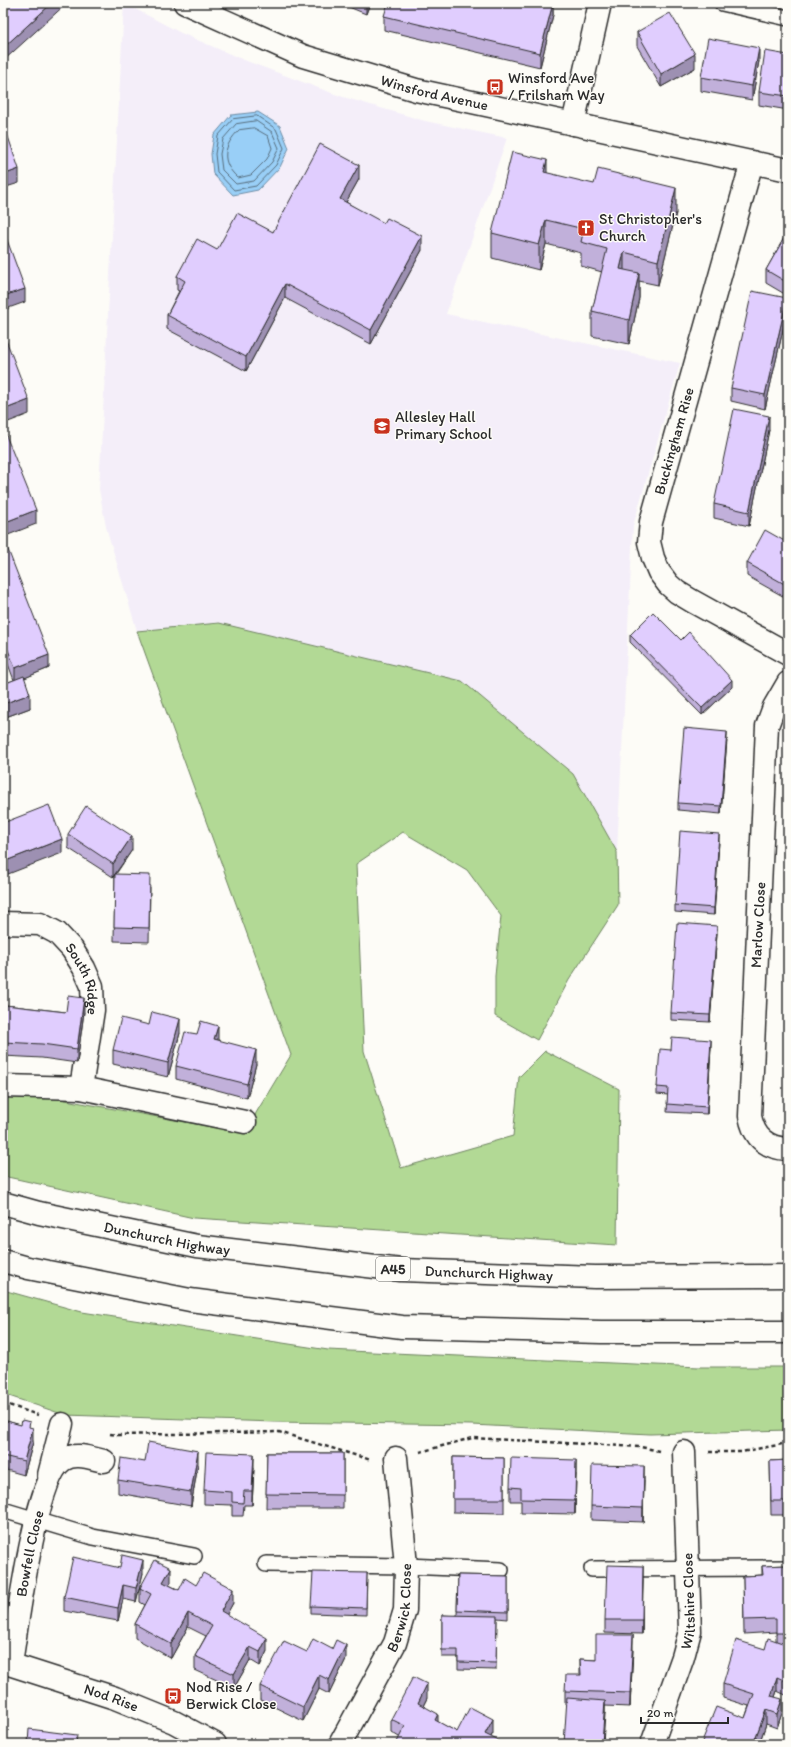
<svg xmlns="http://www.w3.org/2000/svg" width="791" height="1747" font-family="Itim,sans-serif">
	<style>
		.built { fill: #f4eef9 }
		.green { fill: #b2d995; stroke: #6e8260 }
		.water { fill: #99cff7; stroke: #6d8da5 }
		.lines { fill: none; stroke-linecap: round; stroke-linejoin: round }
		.shore { stroke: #576d7d; stroke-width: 1 }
		.service-casing { stroke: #2b2b2b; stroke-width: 18 }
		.minor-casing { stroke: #2b2b2b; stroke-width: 25 }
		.trunk-casing { stroke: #2b2b2b; stroke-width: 25 }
		.path { stroke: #2b2b2b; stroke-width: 2.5; stroke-dasharray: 4 3; stroke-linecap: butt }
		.service { stroke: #fdfcf7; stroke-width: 15 }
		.minor { stroke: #fdfcf7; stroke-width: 22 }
		.trunk { stroke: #fdfcf7; stroke-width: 22 }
		.wall { fill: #c1b0da; stroke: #2b2b2b }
		.shaded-wall { fill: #9d90b2; stroke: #2b2b2b }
		.building { fill: #e0cdfe; stroke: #2b2b2b }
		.labels { text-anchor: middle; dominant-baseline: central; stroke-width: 3; stroke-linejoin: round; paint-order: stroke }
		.shield { fill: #fdfcf7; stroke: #6a6a68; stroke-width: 1 }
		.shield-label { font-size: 14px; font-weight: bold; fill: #2b2b2b }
		.poi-label { font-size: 15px; fill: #2b2b2b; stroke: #fdfcf7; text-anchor: start }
		.street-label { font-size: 15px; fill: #2b2b2b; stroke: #fdfcf7 }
	</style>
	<rect width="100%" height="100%" fill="#fdfcf7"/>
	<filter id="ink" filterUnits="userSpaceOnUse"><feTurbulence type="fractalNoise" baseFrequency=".025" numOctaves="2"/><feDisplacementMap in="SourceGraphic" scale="8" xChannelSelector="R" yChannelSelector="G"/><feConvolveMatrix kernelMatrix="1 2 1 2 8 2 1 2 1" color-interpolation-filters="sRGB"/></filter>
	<g filter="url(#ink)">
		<!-- built -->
		<path class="built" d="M124,3L181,33L244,60L340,96L425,121L507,138L446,314L680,363L633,526L617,852L137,631L106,527L99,489Z"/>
		<!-- green -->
		<path class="green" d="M219,623L462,681L573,774L617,852L618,905L569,980L537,1040L495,1016V976L501,916L467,870L403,832L356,864L364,1051L401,1168L513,1136L519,1077L545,1051L619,1089L617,1245L194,1218L3,1176V1095L49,1097L234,1131L251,1126L256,1113L291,1055L137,631Z
			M3,1290L82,1312L328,1350L699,1367H788V1430L650,1434L472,1425L274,1422L65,1415L3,1394Z"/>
		<!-- water -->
		<path class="water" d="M258,112L280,126L289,148L280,167L258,190L233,195L213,174L211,154L214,135L231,115Z"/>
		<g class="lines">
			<!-- shore -->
			<path class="shore" d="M257,116L276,129L284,148L276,165L256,186L234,190L217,172L215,154L218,136L233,119Z
				M256,121L272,132L279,148L272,162L254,181L236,184L222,170L220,154L223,139L236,124Z
				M254,128L268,136L272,148L267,159L251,175L238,178C220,162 223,146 239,130Z"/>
			<!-- service casing -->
			<g class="service-casing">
				<path id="service" d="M722,3L788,18
					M3,1510L93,1537L194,1556
					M266,1564L406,1566L501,1570
					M592,1569L788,1568"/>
			</g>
			<!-- minor casing -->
			<g class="minor-casing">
				<g id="minor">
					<path id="s1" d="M185,3L303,56L416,90L788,170"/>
					<path d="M573,124L600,3"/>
					<path d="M752,162L651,522L649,542L653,558L659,572L668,584L677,592L692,601L788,654"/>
					<path d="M788,683L774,707L767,726L750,1116C754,1137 766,1148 788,1149"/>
					<path id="s2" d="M3,923L40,924L57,933L72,949L84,968L92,986L93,1010L81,1088L245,1122"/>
					<path d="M3,1086L81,1088"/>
					<path d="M49,1475L62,1424"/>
					<path id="s3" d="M3,1662L115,1698L174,1722L215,1744"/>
					<path id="s4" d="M11,1663C17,1627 35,1478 63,1460C75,1452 90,1458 104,1461"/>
					<path id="s5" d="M340,1744L395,1643L405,1610L406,1566L396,1458"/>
					<path id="s6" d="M652,1744L683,1657L690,1631L684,1452"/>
				</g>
			</g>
			<!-- trunk casing -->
			<g class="trunk-casing">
				<g id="trunk">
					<path id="s7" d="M3,1203L39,1213L197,1246L401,1270L595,1277L788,1276"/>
					<path d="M3,1261L28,1268L190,1300L402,1327L601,1332H788"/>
				</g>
			</g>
			<!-- path -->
			<path class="path" d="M3,1403L38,1415
				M110,1434L117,1435L279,1432L371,1460
				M420,1452L472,1438L641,1447L659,1451
				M709,1452H741L788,1443"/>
			<!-- service -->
			<use href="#service" class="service"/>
			<!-- minor -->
			<use href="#minor" class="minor"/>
			<!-- trunk -->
			<use href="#trunk" class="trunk"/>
		</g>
		<!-- wall -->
		<path class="wall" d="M339,3H370L366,14Z
			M553,3V15L540,67L384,30V16Z
			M637,32L695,68L661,87L637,46Z
			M788,55V110L759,105V92Z
			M759,61L752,100L701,91V77Z
			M547,173L676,213L658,285L639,281V298L629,344L592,336V311L602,272L581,266V253L546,244L539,270L492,258V233Z
			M359,179L346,202L422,250L371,344L285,298L246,371L167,329V315L179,291L177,290V276L217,250L273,232Z
			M788,231V296L766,283V270Z
			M787,312L765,409L731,401V388Z
			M769,430L749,526L714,518V504Z
			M3,542L49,668L24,678L30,708L3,718V674L6,683L14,680L3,651Z
			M788,543V599L747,576V563Z
			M630,635L681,640L732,687L702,715L630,642Z
			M727,739L721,814L678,810V803Z
			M68,834L132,850L116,874L150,888L149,942L114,941L115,875L113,877L68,848Z
			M719,841L714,915L675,912V905Z
			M717,933L710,1022L671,1020V1013Z
			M3,1000L5,1005L66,1012H84L77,1063L42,1058L3,1056Z
			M149,1025L180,1033L168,1077L113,1064V1050Z
			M218,1040L256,1064L247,1098L176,1079V1066Z
			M711,1047L707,1114L667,1112L668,1095L657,1094V1087L671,1050Z
			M3,1420L30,1428L33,1442L24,1475L3,1469Z
			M267,1453H343V1508H266Z
			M453,1457L504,1458V1513L453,1512Z
			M788,1460V1515H771L770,1461Z
			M145,1462L198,1464L191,1506L118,1493V1480Z
			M254,1468L252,1505H244L243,1516H232V1505L204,1504V1490Z
			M576,1474L575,1514L521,1513V1501H510V1487Z
			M644,1480L643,1522L591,1520V1506Z
			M788,1565V1696L777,1691L775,1697L782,1713L777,1728L766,1724L759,1744H701L745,1718L749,1706L723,1698V1684L765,1649L776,1641V1632L744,1634L743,1576L762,1575V1566Z
			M143,1573L136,1602L123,1599L118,1621L64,1611V1597Z
			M367,1573L366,1615L311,1613V1606Z
			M458,1575L508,1576V1619L497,1618L496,1670L458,1669V1657H442V1615L457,1616Z
			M643,1579L642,1634L605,1633V1620Z
			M171,1582L169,1585L179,1590L196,1585L233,1603L226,1615L267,1651L260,1666L250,1660L234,1688L195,1670V1656L206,1636L188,1627L171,1658L135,1638V1624L145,1605L140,1602V1588Z
			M633,1649L630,1707L605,1706V1714L565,1705V1691L580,1675V1659L596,1660Z
			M307,1652L346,1659L329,1694L319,1689L303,1721L260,1700V1686Z
			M427,1698L423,1706L438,1722L457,1732L493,1733L491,1737H399L391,1732V1719Z"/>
		<!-- shaded-wall -->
		<path class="shaded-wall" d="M52,3H67L3,61V48Z
			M366,3H370L366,14Z
			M553,3V15L540,67V53Z
			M759,48V61L752,100V86Z
			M695,54V68L661,87V74Z
			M547,160V185L544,172Z
			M359,165V179L340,213V199Z
			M19,169V183L3,188V175Z
			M676,188V213L658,285V261Z
			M546,220V244L539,270V245Z
			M422,236V250L371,344V330Z
			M624,252V277L620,269Z
			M639,273V298L629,344V320Z
			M285,284V298L246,371V357Z
			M25,289V302L3,310V296Z
			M787,298V312L765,409V395Z
			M29,400V414L3,424V410Z
			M769,416V430L749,526V512Z
			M36,510V524L3,537V523Z
			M49,655V668L15,682V668Z
			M732,680V687L702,715V708Z
			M30,694V708L3,718V704Z
			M727,732V739L721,814V806Z
			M719,834V841L714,915V908Z
			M132,836V850L113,877V864Z
			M62,839V853L3,876V862Z
			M717,926V933L710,1022V1015Z
			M84,998V1012L77,1063V1049Z
			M180,1019V1033L168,1077V1063Z
			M218,1026V1040L214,1039Z
			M711,1040V1047L707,1114V1107Z
			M256,1050V1064L247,1098V1084Z
			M33,1428V1442L24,1475V1461Z
			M198,1451V1464L191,1506V1492Z
			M254,1454V1468L252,1505V1491Z
			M576,1460V1474L575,1514V1500Z
			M644,1466V1480L643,1522V1508Z
			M143,1560V1573L136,1602V1588Z
			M643,1566V1579L642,1634V1620Z
			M171,1568V1582L163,1596V1582Z
			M123,1585V1599L118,1621V1608Z
			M233,1589V1603L221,1625V1611Z
			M188,1613V1627L171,1658V1644Z
			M633,1635V1649L630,1707V1693Z
			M267,1638V1651L260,1666V1652Z
			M346,1645V1659L329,1694V1680Z
			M250,1647V1660L234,1688V1674Z
			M319,1675V1689L303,1721V1707Z
			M777,1677V1691L771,1709V1696Z
			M427,1684V1698L418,1716V1703Z
			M782,1699V1713L777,1728V1714Z
			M605,1701V1714L603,1744H602Z
			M766,1710V1724L759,1744H753Z
			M438,1714V1727L435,1720Z
			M493,1719V1733L487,1744L485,1734Z
			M4,1726V1744H3V1738Z"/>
		<!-- building -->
		<path class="building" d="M3,3H52L3,48Z
			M388,3H553L540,53L384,16Z
			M670,13L695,54L661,74L637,32Z
			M708,38L759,48L752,86L701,77Z
			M765,51L788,55V96L759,92Z
			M3,122L19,169L3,175Z
			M320,144L359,165L340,199L384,223L387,218L422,236L371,330L285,284L246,357L167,315L185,281L177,276L197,239L217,250L237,213L273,232Z
			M512,152L547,160L544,172L594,184L598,169L676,188L658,261L624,252L620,269L639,273L629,320L592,311L607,249L581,242L584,229L546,220L539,245L492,233Z
			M3,229L25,289L3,296Z
			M788,231V283L766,270Z
			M752,291L787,298L765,395L731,388Z
			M3,332L29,400L3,410Z
			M734,409L769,416L749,512L714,504Z
			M3,428L36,510L3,523Z
			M765,530L788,543V586L747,563Z
			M3,542H5L49,655L15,668L3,637Z
			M653,612L681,640L689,632L732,680L702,708L630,635Z
			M3,674L6,683L24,676L30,694L3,704Z
			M684,728L727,732L721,806L678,803Z
			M49,805L62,839L3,862V823Z
			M86,806L132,836L113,864L68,834Z
			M680,831L719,834L714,908L675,905Z
			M115,874L150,875L149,928L114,927Z
			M677,923L717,926L710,1015L671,1013Z
			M68,996L84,998L77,1049L42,1044L3,1042V1000H5V1005L66,1012Z
			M152,1012L180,1019L168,1063L113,1050L121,1018L149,1025Z
			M201,1021L218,1026L214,1039L256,1050L247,1084L176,1066L185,1032L197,1034Z
			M672,1037L711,1040L707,1107L667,1104L668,1088L657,1087L660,1049L671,1050Z
			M3,1420L21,1425L22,1420L30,1422L29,1427L33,1428L24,1461L3,1456Z
			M148,1442L198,1451L191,1492L118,1480L121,1458L145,1462Z
			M206,1452L254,1454L252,1491H244L243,1503L232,1502V1492L204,1490Z
			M267,1453H343V1495L266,1494Z
			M453,1457L504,1458V1499H453Z
			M511,1458L576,1460L575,1500L521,1499V1488L510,1487Z
			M788,1460V1501H771L770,1461Z
			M592,1465L644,1466L643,1508L591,1506Z
			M122,1555L143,1560L136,1588L123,1585L118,1608L64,1597L73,1557L120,1568Z
			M155,1560L171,1568L163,1582L179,1590L185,1578L196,1585L203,1573L233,1589L221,1611L267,1638L260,1652L250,1647L234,1674L195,1656L212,1626L188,1613L171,1644L135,1624L151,1594L140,1588Z
			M607,1565L643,1566L642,1620H605Z
			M788,1565V1633H776V1619L744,1620L743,1576L763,1575L762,1566Z
			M313,1572L367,1573L366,1608L311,1606Z
			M458,1575L508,1576V1612L457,1610Z
			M442,1615L497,1616L496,1663L458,1662V1650H442Z
			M596,1635H633L630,1693L565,1691L566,1675H581L580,1659L596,1660Z
			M768,1638L788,1645V1682L777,1677L771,1696L782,1699L777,1714L766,1710L753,1744H701L716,1707L745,1718L754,1694L723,1684L736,1640L765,1649Z
			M313,1639L332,1649L336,1640L346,1645L329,1680L319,1675L303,1707L260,1686L284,1641L307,1652Z
			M413,1677L427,1684L418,1703L438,1714L435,1720L457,1732L470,1707L493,1719L485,1734L503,1743L502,1744H396L405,1726L391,1719Z
			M567,1698L605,1701L602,1744H564Z
			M3,1726H4L3,1738Z
			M29,1729L77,1735L76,1744H28Z"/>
	</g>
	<!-- icons -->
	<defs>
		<g id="bus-square" transform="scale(0.9)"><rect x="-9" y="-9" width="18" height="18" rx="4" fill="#c8321e" stroke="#fdfcf7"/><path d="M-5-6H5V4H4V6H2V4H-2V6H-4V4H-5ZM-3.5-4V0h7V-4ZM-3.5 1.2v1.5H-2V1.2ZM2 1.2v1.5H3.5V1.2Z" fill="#fff"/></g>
		<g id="church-square" transform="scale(0.9)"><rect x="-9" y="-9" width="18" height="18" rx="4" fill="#c8321e" stroke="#fdfcf7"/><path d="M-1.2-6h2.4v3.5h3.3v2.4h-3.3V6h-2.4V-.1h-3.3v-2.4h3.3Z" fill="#fff"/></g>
		<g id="school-square" transform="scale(0.9)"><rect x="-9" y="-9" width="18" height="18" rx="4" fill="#c8321e" stroke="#fdfcf7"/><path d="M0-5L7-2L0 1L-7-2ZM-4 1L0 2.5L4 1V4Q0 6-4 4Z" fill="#fff"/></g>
	</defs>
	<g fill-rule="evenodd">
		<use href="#bus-square" x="495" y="87"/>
		<use href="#church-square" x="586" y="228"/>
		<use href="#school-square" x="382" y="426"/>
		<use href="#bus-square" x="173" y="1696"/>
	</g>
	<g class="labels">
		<!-- shield labels -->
		<rect class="shield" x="376" y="1257" width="34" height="24" rx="3"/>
		<g class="shield-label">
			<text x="393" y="1269">A45</text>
		</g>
		<!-- poi labels -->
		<g class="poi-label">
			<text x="508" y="78">Winsford Ave<tspan x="508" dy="17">/ Frilsham Way</tspan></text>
			<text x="599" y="219">St Christopher's<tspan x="599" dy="17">Church</tspan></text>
			<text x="395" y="417">Allesley Hall<tspan x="395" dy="17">Primary School</tspan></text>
			<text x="186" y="1687">Nod Rise /<tspan x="186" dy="17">Berwick Close</tspan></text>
		</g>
		<!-- street labels -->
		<g class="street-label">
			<text stroke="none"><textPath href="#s1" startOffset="266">Winsford Avenue</textPath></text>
			<text transform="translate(674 441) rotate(-74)">Buckingham Rise</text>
			<text transform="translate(758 925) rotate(-87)">Marlow Close</text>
			<text stroke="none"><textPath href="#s2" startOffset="111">South Ridge</textPath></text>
			<text stroke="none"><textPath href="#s7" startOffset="168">Dunchurch Highway</textPath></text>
			<text stroke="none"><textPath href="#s7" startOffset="492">Dunchurch Highway</textPath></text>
			<text stroke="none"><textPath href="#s4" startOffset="111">Bowfell Close</textPath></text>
			<text stroke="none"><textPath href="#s6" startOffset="149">Wiltshire Close</textPath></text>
			<text stroke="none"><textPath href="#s5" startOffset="151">Berwick Close</textPath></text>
			<text stroke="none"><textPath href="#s3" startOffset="114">Nod Rise</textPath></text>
		</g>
	</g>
	<!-- margin -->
	<rect width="791" height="1747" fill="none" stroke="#fdfcf7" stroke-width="16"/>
	<rect x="8" y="8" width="775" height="1731" fill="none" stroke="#2b2b2b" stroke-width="1.5" filter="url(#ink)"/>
	<!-- scale -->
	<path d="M641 1717v6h87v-6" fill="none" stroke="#2b2b2b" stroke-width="2"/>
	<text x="647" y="1717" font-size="12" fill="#2b2b2b" stroke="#fdfcf7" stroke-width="3" paint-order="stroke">20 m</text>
</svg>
